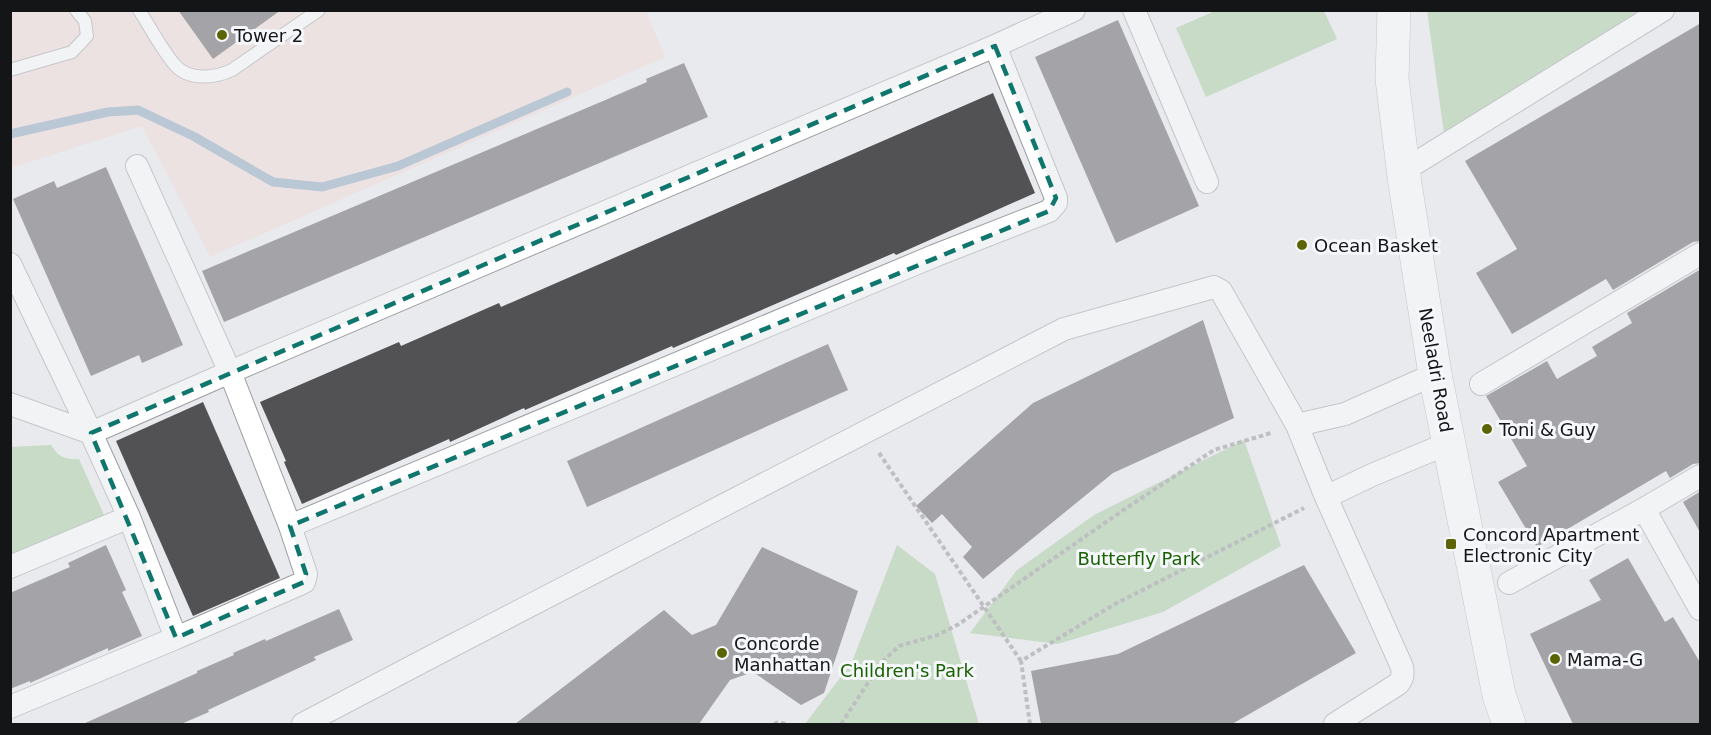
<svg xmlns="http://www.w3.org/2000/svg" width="1711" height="735" font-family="'DejaVu Sans',sans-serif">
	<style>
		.commercial { fill: #f4d9d6 }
		.green { fill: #a2c99a }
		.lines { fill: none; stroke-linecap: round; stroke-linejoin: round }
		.stream { stroke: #839db8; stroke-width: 9 }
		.building { fill: #525154 }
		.service-casing { stroke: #9c9da0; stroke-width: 14 }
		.minor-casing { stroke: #9c9da0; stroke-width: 24 }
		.secondary-casing { stroke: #9c9da0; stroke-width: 34 }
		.path { stroke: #8a8c8e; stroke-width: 4; stroke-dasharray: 4.5 3; stroke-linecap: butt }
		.service { stroke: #fff; stroke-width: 12 }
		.minor { stroke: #fff; stroke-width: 22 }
		.secondary { stroke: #fff; stroke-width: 33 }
		.marked { fill: none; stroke: #0f766e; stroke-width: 4.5; stroke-dasharray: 12 8; stroke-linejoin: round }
		.poi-dot { fill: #5c6505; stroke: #f5f7fb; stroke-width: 2 }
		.labels { text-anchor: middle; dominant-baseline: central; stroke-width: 6; stroke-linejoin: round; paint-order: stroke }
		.poi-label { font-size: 18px; fill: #141516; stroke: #f5f7fb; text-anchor: start }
		.street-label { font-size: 18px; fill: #141516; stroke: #f5f7fb }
		.park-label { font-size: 18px; fill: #186203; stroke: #f5f7fb }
	</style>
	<rect width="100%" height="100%" fill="#e8eaed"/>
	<!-- commercial -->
	<path class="commercial" d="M11,11H646L665,57L210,257L142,126L11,168Z"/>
	<!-- green -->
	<path class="green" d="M1427,10L1666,11L1446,148Z
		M1215,11H1324L1337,39L1206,97L1176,28Z
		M1244,440L1281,546L1163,612L1058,644L970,633L1017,570L1094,515Z
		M51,445C58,457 66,460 79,459L104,515L11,555L10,447Z
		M897,545L935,574L979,724H805L852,662Z"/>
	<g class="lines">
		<!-- stream -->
		<path class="stream" d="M10,134L108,112L138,110L193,136L273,182L322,187L398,166L567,92"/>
	</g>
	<!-- building -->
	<path class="building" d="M178,10H281L213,59Z
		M1118,20L1199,206L1116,243L1035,57Z
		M1701,23V241L1693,242L1613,290L1606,279L1512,334L1476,273L1517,249L1465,161Z
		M684,63L708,117L224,322L202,271L603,101L647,82L646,79Z
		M993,93L1035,193L896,255L894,253L673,348L672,346L525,410L524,408L450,442L449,439L302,504L284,462L286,461L260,402L399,342L401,346L499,303L501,307Z
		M106,167L183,345L142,363L139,355L91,376L13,199L54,181L57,188Z
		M1701,269V463L1693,464L1670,478L1666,471L1537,547L1498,482L1527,466L1486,396L1547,361L1557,379L1597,356L1592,347L1632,323L1627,313Z
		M1203,320L1234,418L1113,473L983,579L963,557L972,547L942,514L932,523L916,506L1033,403Z
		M828,344L848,390L587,507L567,461Z
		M203,402L280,578L193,616L116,441Z
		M1701,491V534L1683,502Z
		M106,545L126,590L122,592L142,636L108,651V648L30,683V681L10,689V593L70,567L68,563Z
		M762,547L858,591L824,693L801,705L753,672L730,680L699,724H515L664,610L692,635L716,625Z
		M1628,558L1665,622L1673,617L1701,664V724H1573L1530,634L1601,600L1589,580Z
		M1304,565L1356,653L1232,724H1041L1031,671L1118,654Z
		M339,609L353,640L314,657L316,660L208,710L209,712L181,724H83L197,673V671L234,655L233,653L265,639L266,641Z"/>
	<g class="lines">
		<!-- service casing -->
		<g class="service-casing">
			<path id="service" d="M139,10C150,27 162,50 175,65C189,81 215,78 232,70L319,10
				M10,70L72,52L87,36L85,21L76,10"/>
		</g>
		<!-- minor casing -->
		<g class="minor-casing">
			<path id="minor" d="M1134,10L1207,182
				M137,166L230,372L995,46
				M1403,171L1663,10
				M10,264L91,433L10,404
				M230,372L290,526L306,574L304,582L300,584L176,638L129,517L91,433Z
				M1481,384L1700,254
				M1297,425L1345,414L1435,374
				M1326,497L1372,475L1449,443
				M1644,509L1700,609
				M290,526L934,256L1049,211L1056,203V198L995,46L1074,10
				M10,567L129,517
				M1509,583L1644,509L1700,476
				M10,707L176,638
				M303,724L448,648L1064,329L1214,287L1221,291L1297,425L1326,497L1402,667C1403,674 1403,679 1398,684L1335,724"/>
		</g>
		<!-- secondary casing -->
		<g class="secondary-casing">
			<path id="secondary" d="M1394,10L1392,79L1405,184L1435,374L1499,695L1509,724"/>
		</g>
		<!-- path -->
		<path class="path" d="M879,453L1021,661
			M774,724L779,722L786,724
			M841,724L881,663L899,646L938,635L959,624L1122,511L1214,450L1271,433
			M1030,724L1021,661L1115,604L1304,508"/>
		<!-- service -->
		<use href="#service" class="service"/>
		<!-- minor -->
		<use href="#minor" class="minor"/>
		<!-- secondary -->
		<use href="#secondary" class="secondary"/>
	</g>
	<!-- marked area -->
	<path d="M0 0H1711V735H0ZM995,46L1056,198L1049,211L290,526L306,574L304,582L176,638L91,433Z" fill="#e8eaed" fill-opacity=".55" fill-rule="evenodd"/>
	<path class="marked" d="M995,46L1056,198L1049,211L290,526L306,574L304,582L176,638L91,433Z"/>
	<!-- markers -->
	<g class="poi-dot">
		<circle cx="222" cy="35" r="6"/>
		<circle cx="1302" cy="245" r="6"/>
		<circle cx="1487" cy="429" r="6"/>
		<rect x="1445" y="538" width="12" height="12" rx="3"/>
		<circle cx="722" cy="653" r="6"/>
		<circle cx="1555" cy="659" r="6"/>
	</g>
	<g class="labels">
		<!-- poi labels -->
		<g class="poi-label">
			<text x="234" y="35">Tower 2</text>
			<text x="1314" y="245">Ocean Basket</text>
			<text x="1499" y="429">Toni &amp; Guy</text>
			<text x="1463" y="534">Concord Apartment<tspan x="1463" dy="21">Electronic City</tspan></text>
			<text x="734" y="643">Concorde<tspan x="734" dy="21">Manhattan</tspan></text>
			<text x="1567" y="659">Mama-G</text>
		</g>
		<!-- street labels -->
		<g class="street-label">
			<text transform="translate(1436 370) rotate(80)">Neeladri Road</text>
		</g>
		<!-- park labels -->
		<g class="park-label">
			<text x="1139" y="558">Butterfly Park</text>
			<text x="907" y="670">Children's Park</text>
		</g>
	</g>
	<!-- border -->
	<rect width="1711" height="735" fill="none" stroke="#141516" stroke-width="24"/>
</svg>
